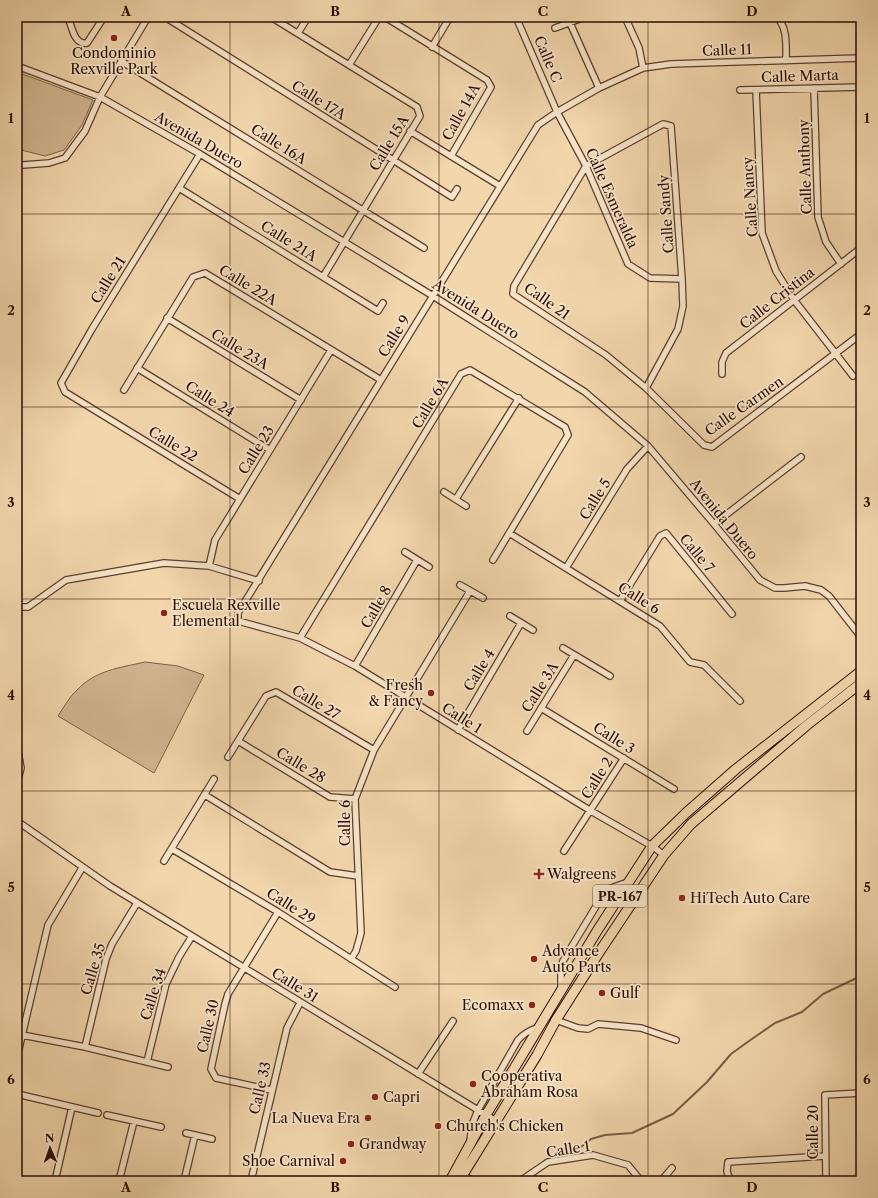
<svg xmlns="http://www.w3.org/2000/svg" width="878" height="1198" font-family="'Libre Caslon Text',serif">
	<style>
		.green { fill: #d0b48f; stroke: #7c6048 }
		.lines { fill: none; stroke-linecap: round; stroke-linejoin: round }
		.stream { stroke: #795d45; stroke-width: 2 }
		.street-casing { stroke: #5b3f2c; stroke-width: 8 }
		.primary-casing { stroke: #290d01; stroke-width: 11 }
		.street { stroke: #f7e4c9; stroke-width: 5.5 }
		.primary { stroke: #f2d6ac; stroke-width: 9 }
		.grid { fill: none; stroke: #290d01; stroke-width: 1; stroke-opacity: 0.55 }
		.poi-dot { fill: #8f2418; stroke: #f7e4c9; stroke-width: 1.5 }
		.labels { text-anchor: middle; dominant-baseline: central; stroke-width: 3.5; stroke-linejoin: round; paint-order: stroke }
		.shield { fill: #f7e4c9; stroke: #674e3d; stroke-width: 1 }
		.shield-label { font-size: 13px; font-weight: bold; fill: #290d01 }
		.street-label { font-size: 14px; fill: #290d01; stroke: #f7e4c9 }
		.poi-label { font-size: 14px; fill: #290d01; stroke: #f7e4c9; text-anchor: start }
		.neatline { fill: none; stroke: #290d01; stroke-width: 1.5 }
		.grid-label { font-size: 13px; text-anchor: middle; font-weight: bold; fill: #290d01 }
	</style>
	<rect width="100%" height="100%" fill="#f2d6ac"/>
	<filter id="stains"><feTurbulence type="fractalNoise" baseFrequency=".005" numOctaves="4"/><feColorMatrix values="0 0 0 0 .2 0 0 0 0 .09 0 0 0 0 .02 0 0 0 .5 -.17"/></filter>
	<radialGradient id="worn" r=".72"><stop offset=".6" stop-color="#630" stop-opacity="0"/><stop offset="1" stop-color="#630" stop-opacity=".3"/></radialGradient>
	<!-- green -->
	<path class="green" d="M17,72L93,100L82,125L64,150L45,156L17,149Z
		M145,662L178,666L204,675L154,773L58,716C64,707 69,697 77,690C96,670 119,668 145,662Z"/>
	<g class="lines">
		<!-- stream -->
		<path class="stream" d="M571,1155L591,1139L605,1135L632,1133L673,1114L707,1082L731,1054L749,1041L775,1023L802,1012L823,994L861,976"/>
		<!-- street casing -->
		<g class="street-casing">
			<path id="street" d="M68,17C72,27 74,45 87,43L104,17
				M165,17L452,197L457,189
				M271,17L417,107L420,116L323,277
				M385,17L487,80L491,87L451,156
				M516,17L557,112L586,166L628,264L650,278L682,279
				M625,17L639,48L643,68
				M776,17C788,26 786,47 786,61
				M570,23L599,88
				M555,28L585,17
				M298,33L308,17
				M432,47L450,17
				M121,61L424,248
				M349,65L379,17
				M17,66L100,97L200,154L433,296L585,392L648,446L714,524L760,580L775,588H784L805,586L821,590L829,596L861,637
				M814,88L818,217L826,242L841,264
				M740,90L861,87
				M756,90L762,233L776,271L794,300L853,376
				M410,131L500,186
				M200,154L92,329L61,383L65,392L240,499
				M23,165L49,163L65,158L85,131L100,97L148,17
				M179,188L378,311L383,303
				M167,318L301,400
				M137,368L270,450
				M722,374V362L726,353L861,248
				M646,388L678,329L683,306L682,279L671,126L663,124L586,166L514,286L513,294L606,355L646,388L704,445L712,447L861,334
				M124,390L193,277L205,273L381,380
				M444,492L466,506
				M456,499L519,398
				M714,524L801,457
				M509,533L660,626L690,662L704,665L740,701
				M405,552L429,567
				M209,566L215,540L331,350
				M566,568L627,469L648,446
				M460,585L483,598
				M620,601L660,536L666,533L732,614
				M17,607H28L66,580L164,563L209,566L259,581
				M510,616L533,630
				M300,638L461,374L470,370L565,427L568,435L493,560
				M563,648L610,676
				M355,666L417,560
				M541,708L674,789
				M458,730L521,623
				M527,731L574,655
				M238,741L330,797L355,799
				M17,746L21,768L17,783
				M228,757L266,696L276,692L374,750
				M205,795L330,872L358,876
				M17,821L110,886L496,1121
				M172,849L278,912L395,987
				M564,851L624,758
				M664,855L652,846L591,811L355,666L300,638L238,621V613L538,125L557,112L599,88L643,68L671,64L861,58
				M164,861L214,779
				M351,959L356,951L361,933L355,799L374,750L470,591
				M561,988V967L563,961L604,893L611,888L628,882
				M556,1020L578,1028L588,1029L598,1024L641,1028L676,1040
				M22,1035L85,1047L168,1067
				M85,1047L106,959L112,944L137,903
				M17,1057L48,925L82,868
				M147,1062L166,984L179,957L192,936
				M418,1074L453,1021
				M271,1090L216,1078L211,1069L225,1004L228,994L278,912
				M17,1094L98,1113
				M107,1115L161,1127
				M186,1133L212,1139
				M470,1141L472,1125L478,1110L518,1040C524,1033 530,1030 539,1027
				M463,1175L473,1181
				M55,1181L72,1107
				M119,1181L134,1121
				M184,1181L195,1135
				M251,1181L287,1028L300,1003
				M520,1181L548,1162L593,1155L628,1165L641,1181
				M661,1181L672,1168
				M730,1181L727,1171L728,1162L825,1156
				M826,1181L825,1095L861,1093"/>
		</g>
		<!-- primary casing -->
		<g class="primary-casing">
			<path id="primary" d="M450,1181L486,1115L597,931L652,846L686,813L736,769L861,671
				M459,1181L537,1055L556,1020L600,951L664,855L691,824L807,725L861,683"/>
		</g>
		<!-- street -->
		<use href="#street" class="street"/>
		<!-- primary -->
		<use href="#primary" class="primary"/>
	</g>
	<!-- grid -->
	<path class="grid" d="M230,17V1181M439,17V1181M648,17V1181M17,214H861M17,407H861M17,599H861M17,791H861M17,984H861"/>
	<!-- markers -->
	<g class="poi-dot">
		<circle cx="114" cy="38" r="4"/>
		<circle cx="164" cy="613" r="4"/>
		<circle cx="431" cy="693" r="4"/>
		<path d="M537 868h4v4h4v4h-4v4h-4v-4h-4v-4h4z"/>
		<circle cx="682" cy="898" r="4"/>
		<circle cx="534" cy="959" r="4"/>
		<circle cx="602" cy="993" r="4"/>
		<circle cx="532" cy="1005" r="4"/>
		<circle cx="473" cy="1084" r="4"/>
		<circle cx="375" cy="1097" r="4"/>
		<circle cx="368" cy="1118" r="4"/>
		<circle cx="438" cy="1126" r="4"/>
		<circle cx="351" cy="1144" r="4"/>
		<circle cx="343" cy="1161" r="4"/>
	</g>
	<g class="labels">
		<!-- shield labels -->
		<rect class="shield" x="593" y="885" width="54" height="22" rx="3"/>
		<g class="shield-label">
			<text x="620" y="896">PR-167</text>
		</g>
		<!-- street labels -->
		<g class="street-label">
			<text transform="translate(727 50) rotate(-2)">Calle 11</text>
			<text transform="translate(548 59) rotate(67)">Calle C</text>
			<text transform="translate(800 76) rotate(-2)">Calle Marta</text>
			<text transform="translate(319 100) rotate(32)">Calle 17A</text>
			<text transform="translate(461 112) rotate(-61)">Calle 14A</text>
			<text transform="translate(199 140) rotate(30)">Avenida Duero</text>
			<text transform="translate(389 143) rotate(-59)">Calle 15A</text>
			<text transform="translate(279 144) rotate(32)">Calle 16A</text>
			<text transform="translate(805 167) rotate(-92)">Calle Anthony</text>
			<text transform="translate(750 197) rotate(-94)">Calle Nancy</text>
			<text transform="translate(612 198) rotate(66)">Calle Esmeralda</text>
			<text transform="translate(666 214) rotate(-94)">Calle Sandy</text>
			<text transform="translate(289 241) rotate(32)">Calle 21A</text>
			<text transform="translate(108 280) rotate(-58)">Calle 21</text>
			<text transform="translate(248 285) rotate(31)">Calle 22A</text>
			<text transform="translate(777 298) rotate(-38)">Calle Cristina</text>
			<text transform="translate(547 301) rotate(35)">Calle 21</text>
			<text transform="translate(476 309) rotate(32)">Avenida Duero</text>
			<text transform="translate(394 336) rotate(-58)">Calle 9</text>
			<text transform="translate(240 349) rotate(31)">Calle 23A</text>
			<text transform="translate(210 399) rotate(32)">Calle 24</text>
			<text transform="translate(430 403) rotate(-59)">Calle 6A</text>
			<text transform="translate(744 406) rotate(-35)">Calle Carmen</text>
			<text transform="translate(173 444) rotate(31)">Calle 22</text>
			<text transform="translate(256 450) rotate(-58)">Calle 23</text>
			<text transform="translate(595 499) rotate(-58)">Calle 5</text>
			<text transform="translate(724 519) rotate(51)">Avenida Duero</text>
			<text transform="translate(697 553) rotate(50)">Calle 7</text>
			<text transform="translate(639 598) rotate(32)">Calle 6</text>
			<text transform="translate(376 607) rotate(-60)">Calle 8</text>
			<text transform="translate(479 670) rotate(-59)">Calle 4</text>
			<text transform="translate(540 687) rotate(-58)">Calle 3A</text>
			<text transform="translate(316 702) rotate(31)">Calle 27</text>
			<text transform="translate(462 718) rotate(32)">Calle 1</text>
			<text transform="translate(614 738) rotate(32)">Calle 3</text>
			<text transform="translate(301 765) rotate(31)">Calle 28</text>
			<text transform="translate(597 778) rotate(-58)">Calle 2</text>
			<text transform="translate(345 823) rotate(-90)">Calle 6</text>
			<text transform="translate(291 906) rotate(32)">Calle 29</text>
			<text transform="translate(93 969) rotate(-73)">Calle 35</text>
			<text transform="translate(295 985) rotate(32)">Calle 31</text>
			<text transform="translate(153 994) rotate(-72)">Calle 34</text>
			<text transform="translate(208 1026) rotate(-77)">Calle 30</text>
			<text transform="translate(260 1088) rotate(-77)">Calle 33</text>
			<text transform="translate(813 1132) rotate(-90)">Calle 20</text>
			<text transform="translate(568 1149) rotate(-9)">Calle 1</text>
		</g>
		<!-- poi labels -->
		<g class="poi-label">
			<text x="114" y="53" text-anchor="middle">Condominio<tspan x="114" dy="16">Rexville Park</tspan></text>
			<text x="172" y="605">Escuela Rexville<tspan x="172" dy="16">Elemental</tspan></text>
			<text x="423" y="685" text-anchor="end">Fresh<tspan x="423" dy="16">&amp; Fancy</tspan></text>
			<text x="547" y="874">Walgreens</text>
			<text x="690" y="898">HiTech Auto Care</text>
			<text x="542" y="951">Advance<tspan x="542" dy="16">Auto Parts</tspan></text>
			<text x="610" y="993">Gulf</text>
			<text x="524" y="1005" text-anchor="end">Ecomaxx</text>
			<text x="481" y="1076">Cooperativa<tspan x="481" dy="16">Abraham Rosa</tspan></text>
			<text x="383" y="1097">Capri</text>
			<text x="360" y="1118" text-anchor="end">La Nueva Era</text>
			<text x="446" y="1126">Church's Chicken</text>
			<text x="359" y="1144">Grandway</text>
			<text x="335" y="1161" text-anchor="end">Shoe Carnival</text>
		</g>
	</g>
	<!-- margin -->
	<rect width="878" height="1198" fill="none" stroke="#f2d6ac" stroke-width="44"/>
	<!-- north arrow -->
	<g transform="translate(50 1148) rotate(358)" stroke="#f7e4c9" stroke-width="3" paint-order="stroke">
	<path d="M0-3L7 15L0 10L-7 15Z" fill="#290d01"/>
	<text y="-6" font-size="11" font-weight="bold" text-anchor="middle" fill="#290d01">N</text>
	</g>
	<rect x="22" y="22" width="834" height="1154" class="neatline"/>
	<g class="grid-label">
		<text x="126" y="16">A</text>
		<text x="335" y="16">B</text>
		<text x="543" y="16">C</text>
		<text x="752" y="16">D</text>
		<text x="11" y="123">1</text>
		<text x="867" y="123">1</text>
		<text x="11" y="315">2</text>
		<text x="867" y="315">2</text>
		<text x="11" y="507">3</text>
		<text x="867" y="507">3</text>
		<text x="11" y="700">4</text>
		<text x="867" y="700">4</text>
		<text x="11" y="892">5</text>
		<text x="867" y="892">5</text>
		<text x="11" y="1084">6</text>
		<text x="867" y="1084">6</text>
		<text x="126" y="1192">A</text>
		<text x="335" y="1192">B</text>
		<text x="543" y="1192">C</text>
		<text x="752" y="1192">D</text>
	</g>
	<rect width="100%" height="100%" filter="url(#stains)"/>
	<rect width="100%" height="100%" fill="url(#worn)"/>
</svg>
